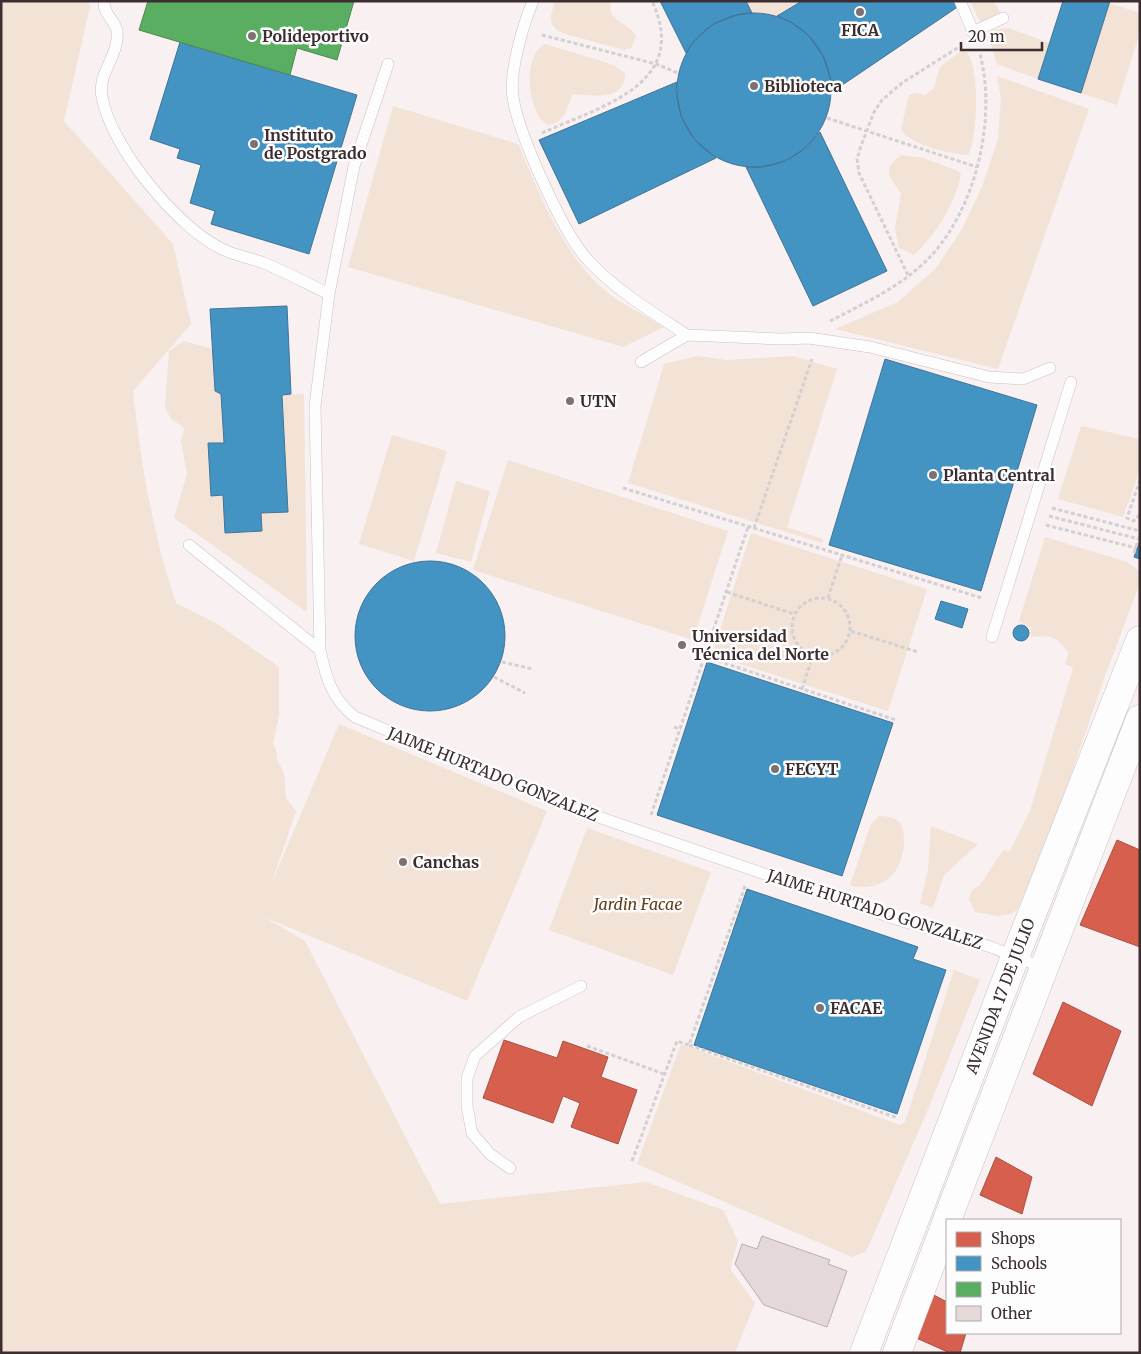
<svg xmlns="http://www.w3.org/2000/svg" width="1141" height="1354" font-family="Merriweather,serif">
	<style>
		.green { fill: #f3e2d6 }
		.shops { fill: #d6604d; stroke: #a85144 }
		.schools { fill: #4393c3; stroke: #417497 }
		.public { fill: #5aae61; stroke: #518752 }
		.building { fill: #e4d9d8; stroke: #b9b0ae }
		.lines { fill: none; stroke-linecap: round; stroke-linejoin: round }
		.lane-casing { stroke: #cac0c2; stroke-width: 12 }
		.secondary-casing { stroke: #cac0c2; stroke-width: 29 }
		.path { stroke: #d4d0d1; stroke-width: 3; stroke-dasharray: 4 2.5; stroke-linecap: butt }
		.lane { stroke: #fefdfd; stroke-width: 11 }
		.secondary { stroke: #fefdfd; stroke-width: 28 }
		.poi-dot { fill: #7d7174; stroke: #fdfdfd; stroke-width: 2 }
		.labels { text-anchor: middle; dominant-baseline: central; stroke-width: 5; stroke-linejoin: round; paint-order: stroke }
		.poi-label { font-size: 16px; font-weight: bold; fill: #3b2d30; stroke: #fdfdfd; text-anchor: start }
		.street-label { font-size: 16px; fill: #3b2d30; stroke: #fdfdfd }
		.park-label { font-size: 16px; font-style: italic; fill: #623e18; stroke: #fdfdfd }
	</style>
	<rect width="100%" height="100%" fill="#f8f0f1"/>
	<!-- green -->
	<path class="green" d="M1,1H88L90,6L64,121L173,244L191,324L133,391C141,464 152,532 176,603L216,623L279,667V715L273,744L276,749L277,760L284,773L286,798L296,811L271,885L339,724L547,811L467,1001L264,917L305,941L440,1204L646,1182L723,1210L738,1241L730,1269L755,1303L735,1353H1Z
		M555,1H611C606,23 628,21 636,36L631,48L624,50L562,33C546,24 551,16 555,1Z
		M746,1H802L777,16L752,13Z
		M970,1H993L1000,12L981,24Z
		M1109,3L1140,13V32L1117,105L1081,93Z
		M1009,28L1049,43L1038,79L997,64L988,35L994,30Z
		M545,44L614,65L625,74C624,102 592,95 573,94C566,109 567,121 548,125C527,114 522,54 545,44Z
		M964,49C981,62 978,137 968,155C951,154 909,145 901,129L909,95L915,93L925,95L934,88L940,67Z
		M997,76L1089,109L998,369L835,329L898,302L936,268L962,229L982,187L998,139L1001,98Z
		M393,106L518,144C541,197 562,255 608,293C625,306 646,316 664,327L623,347L348,267Z
		M901,155L923,158L958,171L961,175C954,206 937,233 914,255L899,248L895,228L901,193C889,176 881,170 901,155Z
		M184,341L212,349L215,391L221,394L224,443L208,444L211,496L223,495L225,533L262,531L261,513L288,511L282,395L304,394L307,612L174,518L187,474L181,441L184,428L170,418L165,406L169,351Z
		M697,356L727,360L793,356L837,369L787,527L823,539L822,543L628,483L664,364Z
		M1081,426L1140,439V470L1123,517L1058,499Z
		M392,435L447,451L414,561L359,544Z
		M508,460L728,531L693,640L473,570Z
		M456,481L490,491L471,562L436,553Z
		M751,533L927,589L888,711L712,655Z
		M1045,537L1127,562L1140,571V583L1105,676L1039,867L1018,909L1011,914L998,916L975,912L969,899L972,890L980,885L1003,850L1010,851L1030,811L1073,668L1065,664L1069,653C1056,636 1052,635 1031,637V628L1019,621Z
		M879,816C885,816 893,817 898,821C904,825 904,836 904,843C902,874 884,891 852,886L850,885L871,824Z
		M931,826L978,844L944,875L933,908L920,903L928,870Z
		M587,828L711,872L673,975L549,930Z
		M954,970L980,980L926,1114L866,1252L852,1257L637,1164L681,1044L900,1125L905,1122Z"/>
	<!-- shops -->
	<path class="shops" d="M1117,840L1140,850V947L1080,925Z
		M1063,1002L1121,1031L1092,1106L1033,1074Z
		M504,1040L557,1058L563,1041L608,1057L601,1077L637,1090L618,1144L571,1127L580,1103L563,1096L553,1123L483,1098Z
		M996,1157L1032,1177L1022,1214L980,1195Z
		M930,1293L947,1302V1333H966L960,1353H950L914,1337Z"/>
	<!-- schools -->
	<path class="schools" d="M660,1H746L752,13L737,15L713,24L693,42L686,53Z
		M802,1H955L959,6L832,92L831,80L823,56L809,36L791,22L777,16Z
		M1063,1H1110L1081,93L1038,79Z
		M677 90a77 77 0 1 1 154 0a77 77 0 1 1-154 0Z
		M180,42L357,95L309,254L211,224L215,211L190,203L201,165L177,158L180,149L150,139Z
		M677,82L676,91L681,116L694,139L716,158L579,224L539,140Z
		M820,132L887,271L813,306L746,167H762L786,161L807,147Z
		M287,306L291,394L282,395L288,512L261,513L262,531L225,533L223,495L211,496L208,443H224L221,394L215,391L210,309Z
		M885,359L1037,405L981,591L829,545Z
		M1140,540V559L1134,557Z
		M355 636a75 75 0 1 1 150 0a75 75 0 1 1-150 0Z
		M941,601L968,609L962,628L935,619Z
		M1013 633a8 8 0 1 1 16 0a8 8 0 1 1-16 0Z
		M707,662L893,723L842,876L657,815Z
		M747,889L918,947L913,959L946,970L897,1114L694,1045Z"/>
	<!-- public -->
	<path class="public" d="M148,1H354L337,60L297,48L290,75L139,30Z"/>
	<!-- building -->
	<path class="building" d="M762,1236L830,1260L828,1264L847,1271L827,1327L764,1305L735,1264L742,1244L757,1249Z"/>
	<g class="lines">
		<!-- lane casing -->
		<g class="lane-casing">
			<path id="lane" d="M104,1C103,14 115,20 117,31C120,55 97,73 102,97C111,147 178,229 224,250C237,256 251,258 264,263C286,272 308,284 329,294
				M533,1C523,25 509,72 513,97C518,133 563,233 587,259C615,290 652,312 687,335
				M960,1L975,36
				M973,32L1003,18
				M388,64L354,166L329,294L315,406L320,650C326,678 332,699 355,717L578,810L899,920L991,947L1044,968
				M641,362L687,335L781,339L809,338L870,347L989,377L1023,379L1050,368
				M189,545L320,650
				M992,637L1071,382
				M510,1168L490,1154L472,1133L467,1106V1078L475,1056L519,1017L581,986"/>
		</g>
		<!-- secondary casing -->
		<g class="secondary-casing">
			<path id="secondary" d="M947,1220L1140,719
				M864,1353L1015,957L1140,640
				M897,1353L947,1221"/>
		</g>
		<!-- path -->
		<path class="path" d="M542,35L656,64L678,73
			M827,118L977,167
			M542,133C601,106 691,85 652,1
			M908,275L859,173L857,159L861,146L874,112L882,100L902,83L959,47
			M830,321C865,303 902,286 929,258C976,209 997,119 980,54
			M1140,480L1127,518L1133,521L1137,519L1140,511
			M623,488L982,598
			M1052,508L1140,531
			M1049,516L1139,539
			M1046,525L1136,548
			M754,528L812,359
			M1134,553L1140,535
			M727,592L794,614
			M792 627a29 29 0 1 1 58 0a29 29 0 1 1-58 0Z
			M828,598L842,555
			M851,631L918,652
			M706,657L896,720
			M502,662L533,669
			M494,677L525,693
			M802,689L813,655
			M674,727L681,729
			M651,815L748,527
			M745,886L689,1045L898,1118
			M587,1046L664,1074
			M632,1161L677,1041L689,1045"/>
		<!-- lane -->
		<use href="#lane" class="lane"/>
		<!-- secondary -->
		<use href="#secondary" class="secondary"/>
	</g>
	<!-- markers -->
	<g class="poi-dot">
		<circle cx="860" cy="12" r="5"/>
		<circle cx="252" cy="36" r="5"/>
		<circle cx="754" cy="86" r="5"/>
		<circle cx="254" cy="144" r="5"/>
		<circle cx="570" cy="401" r="5"/>
		<circle cx="933" cy="475" r="5"/>
		<circle cx="682" cy="645" r="5"/>
		<circle cx="775" cy="769" r="5"/>
		<circle cx="403" cy="862" r="5"/>
		<circle cx="820" cy="1008" r="5"/>
	</g>
	<g class="labels">
		<!-- poi labels -->
		<g class="poi-label">
			<text x="860" y="30" text-anchor="middle">FICA</text>
			<text x="262" y="36">Polideportivo</text>
			<text x="764" y="86">Biblioteca</text>
			<text x="264" y="135">Instituto<tspan x="264" dy="18">de Postgrado</tspan></text>
			<text x="580" y="401">UTN</text>
			<text x="943" y="475">Planta Central</text>
			<text x="692" y="636">Universidad<tspan x="692" dy="18">Técnica del Norte</tspan></text>
			<text x="785" y="769">FECYT</text>
			<text x="413" y="862">Canchas</text>
			<text x="830" y="1008">FACAE</text>
		</g>
		<!-- street labels -->
		<g class="street-label">
			<text transform="translate(493 774) rotate(22)">JAIME HURTADO GONZALEZ</text>
			<text transform="translate(875 909) rotate(18)">JAIME HURTADO GONZALEZ</text>
			<text transform="translate(1000 996) rotate(-69)">AVENIDA 17 DE JULIO</text>
		</g>
		<!-- park labels -->
		<g class="park-label">
			<text x="638" y="904">Jardin Facae</text>
		</g>
	</g>
	<!-- border -->
	<rect width="1141" height="1354" fill="none" stroke="#3b2d30" stroke-width="5"/>
	<!-- legend -->
	<rect x="946" y="1219" width="175" height="115" fill="#fdfdfd" stroke="#afaaab"/>
	<rect x="956" y="1232" width="25" height="15" fill="#d6604d" stroke="#afaaab"/>
	<text x="991" y="1244" font-size="15" fill="#3b2d30">Shops</text>
	<rect x="956" y="1256" width="25" height="15" fill="#4393c3" stroke="#afaaab"/>
	<text x="991" y="1269" font-size="15" fill="#3b2d30">Schools</text>
	<rect x="956" y="1282" width="25" height="15" fill="#5aae61" stroke="#afaaab"/>
	<text x="991" y="1294" font-size="15" fill="#3b2d30">Public</text>
	<rect x="956" y="1306" width="25" height="15" fill="#e4d9d8" stroke="#afaaab"/>
	<text x="991" y="1319" font-size="15" fill="#3b2d30">Other</text>
	<!-- scale -->
	<path d="M961 42v8h81v-8" fill="none" stroke="#3b2d30" stroke-width="2.5"/>
	<text x="968" y="42" font-size="15" fill="#3b2d30" stroke="#fdfdfd" stroke-width="4" paint-order="stroke">20 m</text>
</svg>
